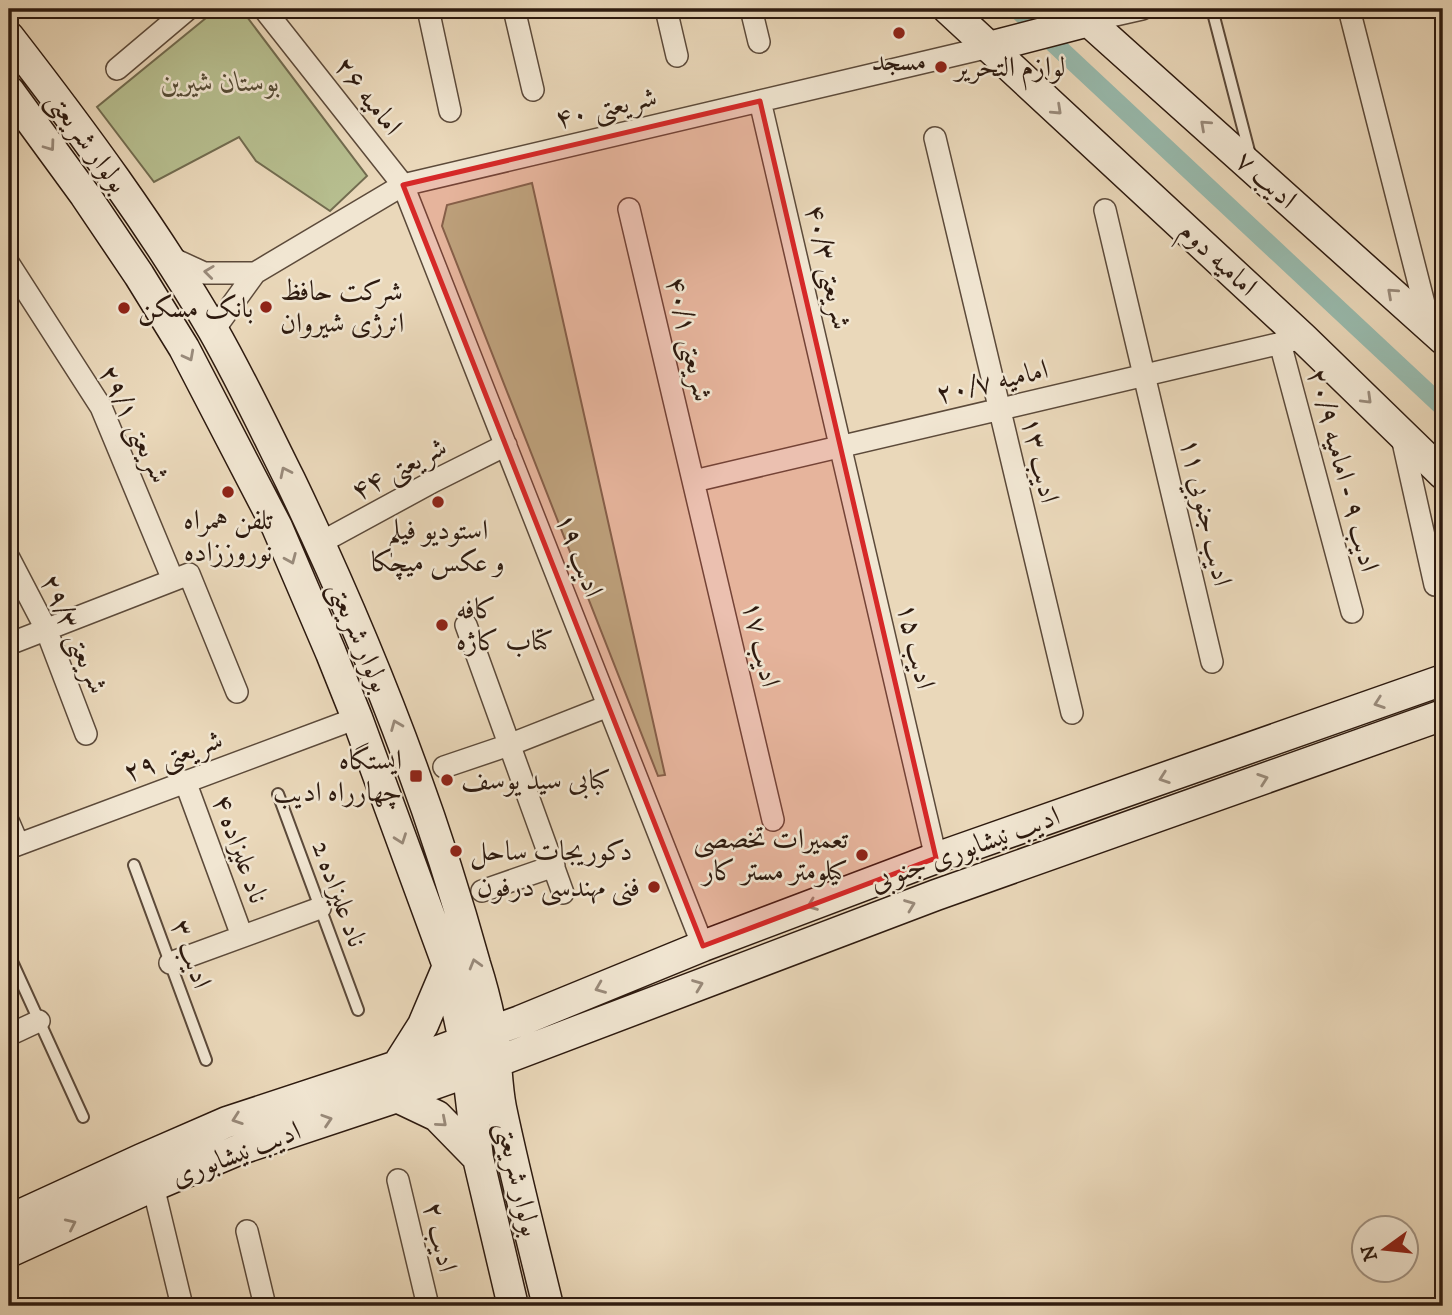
<svg xmlns="http://www.w3.org/2000/svg" width="1452" height="1315" font-family="'IM FELL DW Pica',Amiri,serif">
	<style>
		.green { fill: #b7bf90; stroke: #726c50; stroke-width: 2 }
		.lines { fill: none; stroke-linecap: round; stroke-linejoin: round }
		.canal { stroke: #98baad; stroke-width: 19 }
		.lane-casing { stroke: #5c4a3a; stroke-width: 14 }
		.street-casing { stroke: #5c4a3a; stroke-width: 24 }
		.secondary-casing { stroke: #2d1a0f; stroke-width: 33 }
		.lane { stroke: #f1e6d2; stroke-width: 10 }
		.street { stroke: #f1e6d2; stroke-width: 21 }
		.secondary { stroke: #f1e6d2; stroke-width: 30 }
		.oneway { stroke: #998a7a }
		.marked { fill: #d62828; fill-opacity: 0.2; stroke: #d62828; stroke-width: 5; stroke-linejoin: round }
		.poi-dot { fill: #8f2418; stroke: #f1e6d2; stroke-width: 2.5 }
		.labels { text-anchor: middle; dominant-baseline: central; stroke-width: 5; stroke-linejoin: round; paint-order: stroke }
		.poi-label { font-size: 28px; fill: #2d1a0f; stroke: #f1e6d2; text-anchor: start }
		.park-label { font-size: 28px; font-style: italic; fill: #564c36; stroke: #f1e6d2 }
		.street-label { font-size: 28px; fill: #2d1a0f; stroke: #f1e6d2 }
	</style>
	<rect width="100%" height="100%" fill="#ead8ba"/>
	<filter id="stains"><feTurbulence type="fractalNoise" baseFrequency=".00286" numOctaves="4"/><feColorMatrix values="0 0 0 0 .2 0 0 0 0 .09 0 0 0 0 .02 0 0 0 .5 -.17"/></filter>
	<radialGradient id="worn" r=".72"><stop offset=".6" stop-color="#630" stop-opacity="0"/><stop offset="1" stop-color="#630" stop-opacity=".3"/></radialGradient>
	<!-- green -->
	<path class="green" d="M217,9H241L367,176L330,211L256,161L239,137L154,182L97,107Z
		M532,183L665,775L658,776L442,226L447,205Z"/>
	<g class="lines">
		<!-- canal -->
		<path class="canal" d="M1017,9L1443,407"/>
		<!-- lane casing -->
		<g class="lane-casing">
			<path id="lane" d="M1212,9L1250,155
				M278,794L358,1010
				M134,865L206,1060
				M9,955L83,1117"/>
		</g>
		<!-- street casing -->
		<g class="street-casing">
			<path id="street" d="M264,9L403,185L703,946
				M428,9L450,111
				M514,9L533,90
				M666,9L677,56
				M751,9L759,42
				M1349,9L1430,327
				M1089,21L1142,9
				M117,69L188,9
				M760,101L936,858
				M935,138L1072,713
				M629,209L773,820
				M1105,210L1212,662
				M167,256L204,273H255L213,331
				M9,264L101,407L173,580
				M255,273L403,185L989,47
				M1280,343L1352,612
				M1401,433L1435,585
				M694,481L1303,338
				M320,543L434,481L506,445
				M9,558L46,629L86,734
				M466,625L563,893
				M9,644L189,574L237,692
				M444,767L509,745L608,706
				M185,781L242,936
				M9,823L18,844
				M9,848L357,718
				M482,891L554,866
				M170,963L320,908
				M9,1035L39,1021
				M398,1180L428,1306
				M153,1186L182,1306
				M247,1231L265,1306"/>
		</g>
		<!-- secondary casing -->
		<g class="secondary-casing">
			<path id="secondary" d="M948,9L1303,338L1443,474
				M1075,9L1443,339
				M9,37C82,131 153,227 213,330C241,379 265,430 290,480C365,636 429,797 475,964C482,986 488,1009 492,1032C497,1057 496,1083 501,1108C515,1175 532,1240 548,1306
				M989,47L1089,21
				M9,91L85,195L139,275L184,348L277,527L331,653L357,718L448,966L464,1041L478,1158L513,1306
				M397,1066L423,1025L448,966
				M397,1097L437,1116L478,1158
				M9,1220L142,1159L227,1122L397,1066L520,1021L703,946L936,858L1443,680
				M9,1252L153,1186L238,1150L397,1097L496,1062L936,895L1443,715"/>
		</g>
		<!-- lane -->
		<use href="#lane" class="lane"/>
		<!-- street -->
		<use href="#street" class="street"/>
		<!-- secondary -->
		<use href="#secondary" class="secondary"/>
	</g>
	<!-- one-way arrows -->
	<defs><path id="oneway-chevron" d="M-2-3.5L2.5 0L-2 3.5" fill="none" stroke-width="1.6" stroke-linecap="round" stroke-linejoin="round" transform="scale(1.75)"/></defs>
	<g class="oneway">
		<use href="#oneway-chevron" transform="translate(1057 110) rotate(43)"/>
		<use href="#oneway-chevron" transform="translate(1205 125) rotate(-138)"/>
		<use href="#oneway-chevron" transform="translate(50 146) rotate(54)"/>
		<use href="#oneway-chevron" transform="translate(209 272) rotate(-173)"/>
		<use href="#oneway-chevron" transform="translate(1392 293) rotate(-138)"/>
		<use href="#oneway-chevron" transform="translate(189 356) rotate(62)"/>
		<use href="#oneway-chevron" transform="translate(1367 399) rotate(44)"/>
		<use href="#oneway-chevron" transform="translate(285 472) rotate(-116)"/>
		<use href="#oneway-chevron" transform="translate(291 559) rotate(67)"/>
		<use href="#oneway-chevron" transform="translate(1379 703) rotate(161)"/>
		<use href="#oneway-chevron" transform="translate(396 725) rotate(-112)"/>
		<use href="#oneway-chevron" transform="translate(1164 778) rotate(161)"/>
		<use href="#oneway-chevron" transform="translate(1263 779) rotate(-19)"/>
		<use href="#oneway-chevron" transform="translate(401 839) rotate(70)"/>
		<use href="#oneway-chevron" transform="translate(812 905) rotate(159)"/>
		<use href="#oneway-chevron" transform="translate(910 905) rotate(-21)"/>
		<use href="#oneway-chevron" transform="translate(475 964) rotate(-106)"/>
		<use href="#oneway-chevron" transform="translate(698 985) rotate(-21)"/>
		<use href="#oneway-chevron" transform="translate(600 988) rotate(158)"/>
		<use href="#oneway-chevron" transform="translate(237 1119) rotate(161)"/>
		<use href="#oneway-chevron" transform="translate(327 1120) rotate(-18)"/>
		<use href="#oneway-chevron" transform="translate(442 1122) rotate(41)"/>
		<use href="#oneway-chevron" transform="translate(71 1224) rotate(-25)"/>
	</g>
	<!-- marked area -->
	<path class="marked" d="M760,101L936,858L703,946L403,185Z"/>
	<!-- markers -->
	<g class="poi-dot">
		<circle cx="899" cy="33" r="7"/>
		<circle cx="941" cy="67" r="7"/>
		<circle cx="266" cy="307" r="7"/>
		<circle cx="124" cy="308" r="7"/>
		<circle cx="228" cy="492" r="7"/>
		<circle cx="438" cy="502" r="7"/>
		<circle cx="442" cy="625" r="7"/>
		<rect x="409" y="769" width="14" height="14" rx="3.5"/>
		<circle cx="447" cy="780" r="7"/>
		<circle cx="456" cy="851" r="7"/>
		<circle cx="862" cy="855" r="7"/>
		<circle cx="654" cy="887" r="7"/>
	</g>
	<g class="labels">
		<!-- poi labels -->
		<g class="poi-label">
			<text x="899" y="61" text-anchor="middle">مسجد</text>
			<text x="955" y="67">لوازم التحریر</text>
			<text x="280" y="291">شرکت حافظ<tspan x="280" dy="32">انرژی شیروان</tspan></text>
			<text x="138" y="308">بانک مسکن</text>
			<text x="228" y="520" text-anchor="middle">تلفن همراه<tspan x="228" dy="32">نوروززاده</tspan></text>
			<text x="438" y="530" text-anchor="middle">استودیو فیلم<tspan x="438" dy="32">و عکس میچکا</tspan></text>
			<text x="456" y="609">کافه<tspan x="456" dy="32">کتاب کاژه</tspan></text>
			<text x="402" y="760" text-anchor="end">ایستگاه<tspan x="402" dy="32">چهارراه ادیب</tspan></text>
			<text x="461" y="780">کبابی سید یوسف</text>
			<text x="848" y="839" text-anchor="end">تعمیرات تخصصی<tspan x="848" dy="32">کیلومتر مستر کار</tspan></text>
			<text x="470" y="851">دکوریجات ساحل</text>
			<text x="640" y="887" text-anchor="end">فنی مهندسی درفون</text>
		</g>
		<!-- park labels -->
		<g class="park-label">
			<text x="220" y="82">بوستان شیرین</text>
		</g>
		<!-- street labels -->
		<g class="street-label">
			<text transform="translate(368 96) rotate(52)">امامیه ۲۶</text>
			<text transform="translate(606 108) rotate(-13)">شریعتی ۴۰</text>
			<text transform="translate(87 142) rotate(54)">بولوار شریعتی</text>
			<text transform="translate(1266 180) rotate(42)">ادیب ۷</text>
			<text transform="translate(1218 259) rotate(43)">امامیه دوم</text>
			<text transform="translate(828 267) rotate(77)">شریعتی ۴۰/۳</text>
			<text transform="translate(689 339) rotate(77)">شریعتی ۴۰/۱</text>
			<text transform="translate(992 382) rotate(-13)">امامیه ۲۰/۷</text>
			<text transform="translate(134 424) rotate(64)">شریعتی ۲۹/۱</text>
			<text transform="translate(1040 460) rotate(77)">ادیب ۱۳</text>
			<text transform="translate(399 469) rotate(-28)">شریعتی ۴۴</text>
			<text transform="translate(1343 470) rotate(75)">ادیب ۹ - امامیه ۲۰/۹</text>
			<text transform="translate(1206 512) rotate(77)">ادیب جنوبي ١١</text>
			<text transform="translate(579 555) rotate(69)">ادیب ۱۹</text>
			<text transform="translate(74 634) rotate(66)">شریعتی ۲۹/۳</text>
			<text transform="translate(359 637) rotate(67)">بولوار شریعتی</text>
			<text transform="translate(761 644) rotate(77)">ادیب ۱۷</text>
			<text transform="translate(916 646) rotate(77)">ادیب ۱۵</text>
			<text transform="translate(173 756) rotate(-20)">شریعتی ۲۹</text>
			<text transform="translate(240 849) rotate(70)">ناد علیزاده ۴</text>
			<text transform="translate(965 849) rotate(-20)">ادیب نیشابوری جنوبی</text>
			<text transform="translate(339 894) rotate(70)">ناد علیزاده 2</text>
			<text transform="translate(191 954) rotate(70)">ادیب ۳</text>
			<text transform="translate(236 1154) rotate(-21)">ادیب نیشابوری</text>
			<text transform="translate(518 1179) rotate(77)">بولوار شریعتی</text>
			<text transform="translate(440 1237) rotate(77)">ادیب ۲</text>
		</g>
	</g>
	<!-- margin -->
	<rect width="1452" height="1315" fill="none" stroke="#ead8ba" stroke-width="35"/>
	<rect x="10" y="10" width="1431" height="1294" fill="none" stroke="#2d1a0f" stroke-width="3.5"/>
	<rect x="18" y="18" width="1417" height="1280" fill="none" stroke="#2d1a0f" stroke-width="2"/>
	<!-- north arrow -->
	<g transform="translate(1385 1249) rotate(255)"><circle r="33" fill="#f1e6d2" stroke="#a39484" stroke-width="2"/>
	<path d="M0-5L12 26L0 18L-12 26Z" fill="#8f2418"/>
	<text y="-10" font-size="19" font-weight="bold" text-anchor="middle" fill="#2d1a0f">N</text>
	</g>
	<rect width="100%" height="100%" filter="url(#stains)"/>
	<rect width="100%" height="100%" fill="url(#worn)"/>
</svg>
